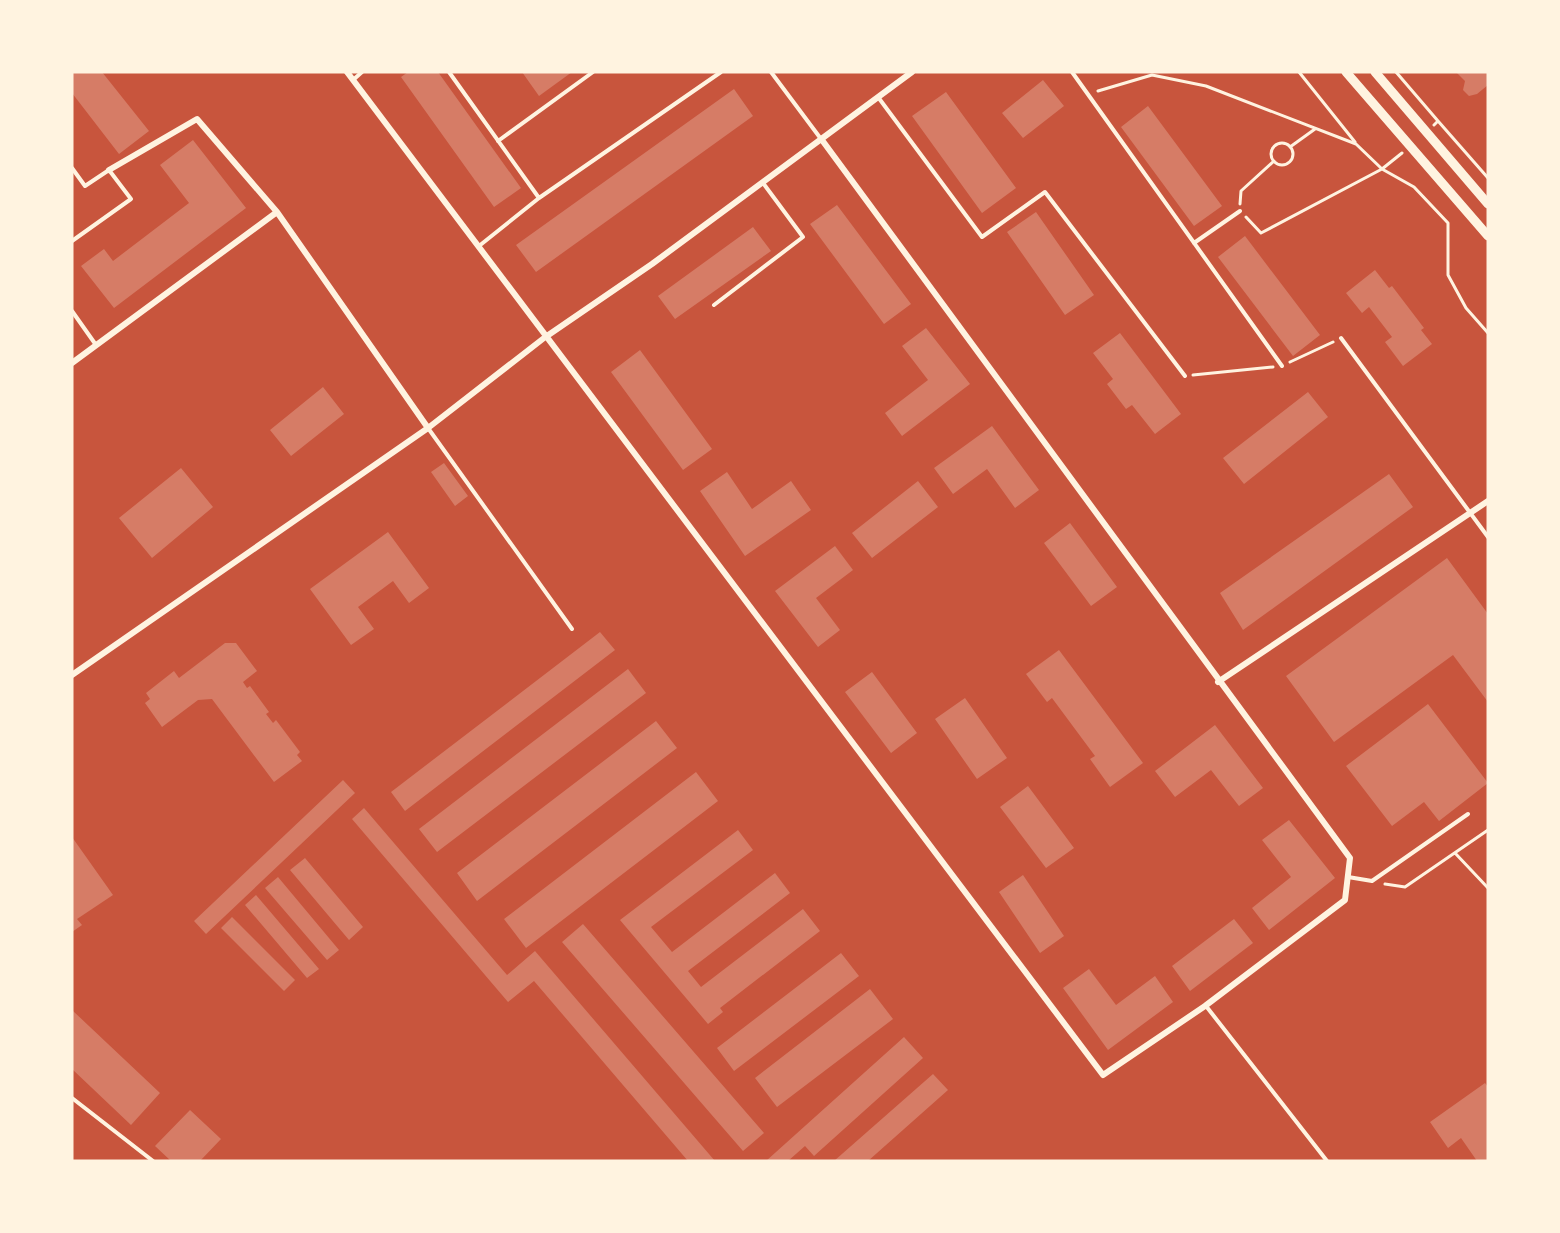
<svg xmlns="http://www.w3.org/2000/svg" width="1560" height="1233" font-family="'Exo 2',sans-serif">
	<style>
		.building { fill: #d67c66 }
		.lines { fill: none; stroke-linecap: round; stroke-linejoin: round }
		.path { stroke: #fff3e0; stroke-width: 3 }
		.service { stroke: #fff3e0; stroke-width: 4 }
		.minor { stroke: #fff3e0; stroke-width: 6 }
		.secondary { stroke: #fff3e0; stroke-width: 9 }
	</style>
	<rect width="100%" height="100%" fill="#c8553d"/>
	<!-- building -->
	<path class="building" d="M72,72H102L149,131L119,154L72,93Z
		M408,72H438L521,188L494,207L401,77Z
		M522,72H572L539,96Z
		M1456,72H1488V85L1477,94L1469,96L1463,90L1465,81Z
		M1043,80L1064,106L1023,138L1002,113Z
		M734,89L753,116L536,272L516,245Z
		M946,92L1016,188L982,213L912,116Z
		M1148,106L1222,206L1194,226L1121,127Z
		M193,140L246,208L114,308L81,266L104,249L113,261L189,203L160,165Z
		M837,205L911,304L884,324L810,224Z
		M1036,212L1094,295L1065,315L1007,232Z
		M753,227L771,251L675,319L658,296Z
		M1245,236L1320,335L1293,356L1218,257Z
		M1375,270L1389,288L1392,286L1424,328L1421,330L1432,344L1403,366L1385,342L1392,337L1369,307L1362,313L1346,293Z
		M926,328L970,384L902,436L885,413L928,380L902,346Z
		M1120,333L1181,414L1155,434L1132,405L1126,409L1107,384L1113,379L1093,353Z
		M640,350L712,449L683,470L611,372Z
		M323,387L344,414L291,456L270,430Z
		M1308,392L1328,417L1244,484L1223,458Z
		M992,426L1039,490L1015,508L987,469L953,494L934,468Z
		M444,463L468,496L455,506L431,472Z
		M181,468L213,507L152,558L119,518Z
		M727,472L752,509L791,481L811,510L745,556L700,491Z
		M1389,474L1413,507L1243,630L1220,593Z
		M918,481L938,507L872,558L852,533Z
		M1070,523L1117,587L1091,606L1044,543Z
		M388,532L429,588L409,603L393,581L358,607L374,629L351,645L310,589Z
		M835,546L853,570L816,598L840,630L818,647L775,591Z
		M1447,558L1488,614V702L1453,655L1334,742L1286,676Z
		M600,632L615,650L405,811L391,792Z
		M225,643H236L257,671L243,682L247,688L250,686L269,712L266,714L273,723L276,720L300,752L297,755L302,761L274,782L212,699L198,700L162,727L145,703L150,699L146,693L174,671L179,678Z
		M1059,650L1143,763L1110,787L1090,759L1095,756L1052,698L1047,702L1026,674Z
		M628,669L646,693L437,852L419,829Z
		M872,672L917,733L891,753L845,692Z
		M965,698L1007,758L977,779L935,719Z
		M1428,704L1488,783L1439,821L1424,802L1392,826L1346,766Z
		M656,721L677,748L477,901L457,873Z
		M1215,725L1263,788L1239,806L1211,770L1175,797L1155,771Z
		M696,772L718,801L526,948L504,919Z
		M343,780L355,793L206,934L194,921Z
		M1028,786L1074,848L1046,868L1000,807Z
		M364,808L507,975L535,951L715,1161H688L534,981L508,1002L352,819Z
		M1289,820L1335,878L1269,930L1252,908L1291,877L1262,840Z
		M738,830L753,850L651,927L672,952L775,873L790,893L688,971L701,987L803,909L820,931L720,1008L723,1012L708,1024L620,920Z
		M72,837L113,895L77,919L82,925L72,932Z
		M305,858L363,927L349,940L290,870Z
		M1023,875L1064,936L1040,953L999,892Z
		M278,877L339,950L327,960L265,888Z
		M256,895L319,969L307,978L245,905Z
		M232,917L295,980L284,991L221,928Z
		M1234,919L1253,943L1190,991L1172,966Z
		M583,924L764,1133L743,1151L562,942Z
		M841,953L859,976L734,1071L717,1048Z
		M1089,969L1116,1005L1155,976L1173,1002L1108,1050L1063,988Z
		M870,989L893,1019L777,1107L755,1078Z
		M72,1010L160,1093L131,1125L72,1069Z
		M904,1037L923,1058L814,1156L805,1146L788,1161H766Z
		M933,1074L948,1090L868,1161H834Z
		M1485,1083L1488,1087V1161H1477L1461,1138L1448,1148L1430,1122Z
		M190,1110L221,1139L200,1161H171L155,1146Z"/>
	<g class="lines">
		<!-- path -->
		<path class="path" d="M1299,72L1355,142
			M1396,72L1438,121
			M1098,91L1152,75L1206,86L1356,144L1382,169L1261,233L1246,217
			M1434,125L1438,121L1488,178
			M1271 154a11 11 0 1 1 22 0a11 11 0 1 1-22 0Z
			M1290,147L1315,129
			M1402,153L1382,169L1414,187L1448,223V275L1466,308L1488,333
			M1240,204L1241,191L1274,161
			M1290,362L1333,342
			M1193,375L1273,367
			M1455,853L1488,888
			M1385,884L1405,887L1488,830"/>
		<!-- service -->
		<path class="service" d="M449,72L539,198
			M771,72L821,139
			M1072,72L1282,366
			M353,80L362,72
			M878,97L982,237L1045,192L1185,376
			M498,141L593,72
			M72,168L85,186L109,170L131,199L72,241
			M1194,243L1240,211
			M479,246L539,198L721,72
			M714,305L803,237L763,183
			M72,311L96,345
			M1341,338L1488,537
			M428,428L572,629
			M1348,877L1372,881L1468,814
			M1206,1006L1327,1161
			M72,1098L153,1161"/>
		<!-- minor -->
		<path class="minor" d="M347,72L1103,1075L1205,1006L1345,900L1350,858L822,140
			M109,170L197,119L277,212L428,428
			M72,363L277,212
			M72,675L428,428L544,338L652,264L912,72
			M1218,682L1488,501"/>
		<!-- secondary -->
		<path class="secondary" d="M1346,72L1488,236
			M1375,72L1488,204"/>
	</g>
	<!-- border -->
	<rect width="1560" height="1233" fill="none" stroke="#fff3e0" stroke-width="147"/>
</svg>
